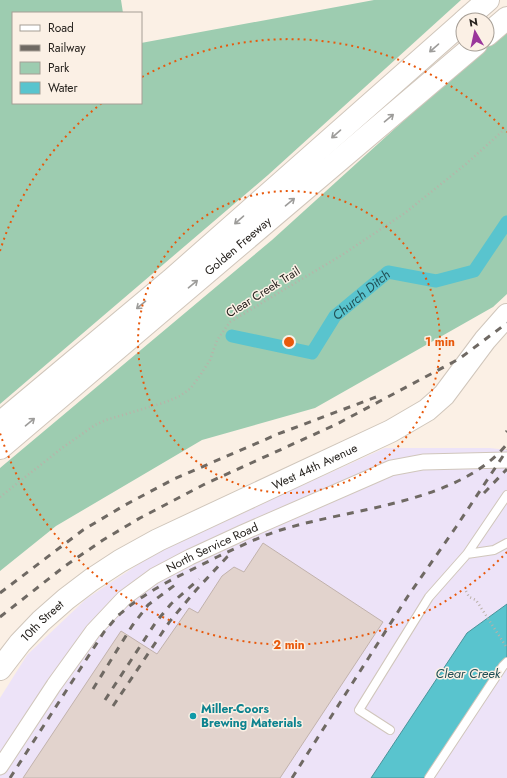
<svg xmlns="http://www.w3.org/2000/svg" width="507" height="778" font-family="Jost,sans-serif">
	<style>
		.industrial { fill: #ede3f8 }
		.green { fill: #9dccb0 }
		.water { fill: #59c4ce; stroke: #4a9399 }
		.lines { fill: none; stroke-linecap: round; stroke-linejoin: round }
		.canal { stroke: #59c4ce; stroke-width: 13 }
		.building { fill: #e2d3cd; stroke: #c1b2ac }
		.lane-casing { stroke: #d0c6bb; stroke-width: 10 }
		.street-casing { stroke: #d0c6bb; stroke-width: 17 }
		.secondary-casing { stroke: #d0c6bb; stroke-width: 24 }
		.highway-casing { stroke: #d0c6bb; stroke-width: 24 }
		.path { stroke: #bab1a8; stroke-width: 2.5; stroke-dasharray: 1 3; stroke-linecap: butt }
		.lane { stroke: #fff; stroke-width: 8 }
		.street { stroke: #fff; stroke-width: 15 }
		.secondary { stroke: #fff; stroke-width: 22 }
		.highway { stroke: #fff; stroke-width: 22 }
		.rail { stroke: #6f6963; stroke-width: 3; stroke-dasharray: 7 7; stroke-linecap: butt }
		.oneway { stroke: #9d9c9a }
		.ring { fill: none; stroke: #e8590c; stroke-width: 2; stroke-dasharray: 2 4 }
		.culture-dot { fill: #0f9aa8; stroke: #fbf0e5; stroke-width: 1.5 }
		.labels { text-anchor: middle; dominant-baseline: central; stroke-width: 3; stroke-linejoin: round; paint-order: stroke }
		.street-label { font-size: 12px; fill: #26221e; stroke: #fbf0e5 }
		.culture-label { font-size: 12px; font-weight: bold; fill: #0d838f; stroke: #fbf0e5; text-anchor: start }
		.water-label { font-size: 13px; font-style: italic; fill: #225156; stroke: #fbf0e5 }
		.centre { fill: #e8590c; stroke: #fbf0e5; stroke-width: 2 }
		.ring-label { font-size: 12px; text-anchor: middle; font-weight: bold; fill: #e8590c; stroke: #fbf0e5; stroke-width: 3; stroke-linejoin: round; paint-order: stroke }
	</style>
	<rect width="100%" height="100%" fill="#fbf0e5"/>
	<!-- industrial -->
	<path class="industrial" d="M385,448H490L507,450V778H0V698L27,655L86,599L151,556L196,533Z"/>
	<!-- green -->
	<path class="green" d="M0,0H121L123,13H13V103H141V43L374,0H461L268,175L0,404Z
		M507,27V294L493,307L315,408L202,440L56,526L0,571V468L272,240Z"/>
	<!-- water -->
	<path class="water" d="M507,604V658L427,778H371L467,633Z"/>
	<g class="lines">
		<!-- canal -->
		<path class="canal" id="s1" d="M232,336L312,353L335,316L388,272L436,281L474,271L507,222"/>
	</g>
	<!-- building -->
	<path class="building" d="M263,543L383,622L280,778H23L121,631L157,654L189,608L198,613L222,576L234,567L244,572Z"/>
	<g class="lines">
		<!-- lane casing -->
		<g class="lane-casing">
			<path id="lane" d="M507,495L467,554L494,550L507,543
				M390,730L359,710L429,597L467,554
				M429,778L503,666L507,662"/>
		</g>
		<!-- street casing -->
		<g class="street-casing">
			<g id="street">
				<path id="s2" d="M0,767L54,685L93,631L124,598L154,576L190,557L242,533L391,468L423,462L507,460"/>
			</g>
		</g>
		<!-- secondary casing -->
		<g class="secondary-casing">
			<g id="secondary">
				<path id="s3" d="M0,669L20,643L41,621L66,599L91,580L120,561L158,540L391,431L427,410L444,395L485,340L507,315"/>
			</g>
		</g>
		<!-- highway casing -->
		<g class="highway-casing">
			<g id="highway">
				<path d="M465,20L488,0"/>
				<path d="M487,35L507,18"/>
				<path d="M0,423L171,280L463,22"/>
				<path id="s4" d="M0,448L476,44"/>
			</g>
		</g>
		<!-- path -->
		<path class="path" d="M0,497L62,448L95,425L106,420L166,402L180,396L191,388L201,374L210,360L217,340L230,322L342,255L405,213L466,164L507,127
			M466,591L469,597L476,600L507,648"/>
		<!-- lane -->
		<use href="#lane" class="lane"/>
		<!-- street -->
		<use href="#street" class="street"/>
		<!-- secondary -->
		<use href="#secondary" class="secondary"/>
		<!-- highway -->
		<use href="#highway" class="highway"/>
		<!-- rail -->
		<path class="rail" d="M506,432L507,431
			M484,493L507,469
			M0,593L83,530L125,505L174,479L278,434L376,397
			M0,617L65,566L103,540L140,518L205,484L337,424L459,359L507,323
			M93,689L132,626L148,605L179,582
			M105,700L156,622L171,604L199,579
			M113,706L170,621L197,589L227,557L232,554
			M10,778L104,632C110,626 114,619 120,614C148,589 184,574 217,557C239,547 260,536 284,529C353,508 459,503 507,444
			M292,778L408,596L456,527L507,450"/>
	</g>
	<!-- one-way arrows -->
	<defs><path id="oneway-shaft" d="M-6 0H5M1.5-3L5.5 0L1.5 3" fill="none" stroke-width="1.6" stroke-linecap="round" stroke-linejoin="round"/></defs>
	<g class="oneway">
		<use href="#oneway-shaft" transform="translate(434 48) rotate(139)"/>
		<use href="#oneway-shaft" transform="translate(389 118) rotate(-40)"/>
		<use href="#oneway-shaft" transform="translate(336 134) rotate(139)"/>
		<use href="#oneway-shaft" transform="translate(290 202) rotate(-40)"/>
		<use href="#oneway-shaft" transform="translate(239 220) rotate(139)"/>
		<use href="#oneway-shaft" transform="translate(193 284) rotate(-40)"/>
		<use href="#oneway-shaft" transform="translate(141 305) rotate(140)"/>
		<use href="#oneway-shaft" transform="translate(30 422) rotate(-40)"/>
	</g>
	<!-- distance rings -->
	<g class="ring">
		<circle cx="289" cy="342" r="151"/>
		<path d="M507 552A303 303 0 0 1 0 433M0 251A303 303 0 0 1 102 103M142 77A303 303 0 0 1 507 132"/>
	</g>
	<!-- markers -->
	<circle class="culture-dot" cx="193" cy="716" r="4"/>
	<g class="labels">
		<!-- street labels -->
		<g class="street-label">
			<text stroke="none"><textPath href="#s4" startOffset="312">Golden Freeway</textPath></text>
			<text transform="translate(263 292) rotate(-32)">Clear Creek Trail</text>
			<text stroke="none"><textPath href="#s3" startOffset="379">West 44th Avenue</textPath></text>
			<text stroke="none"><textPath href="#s2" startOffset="312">North Service Road</textPath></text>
			<text stroke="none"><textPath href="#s3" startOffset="64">10th Street</textPath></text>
		</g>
		<!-- culture labels -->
		<g class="culture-label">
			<text x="201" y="709">Miller-Coors<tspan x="201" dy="14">Brewing Materials</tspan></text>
		</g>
		<!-- water labels -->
		<g class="water-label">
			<text stroke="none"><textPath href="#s1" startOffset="159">Church Ditch</textPath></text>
			<text x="468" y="673">Clear Creek</text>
		</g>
	</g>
	<circle cx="289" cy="342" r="6" class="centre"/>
	<g class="ring-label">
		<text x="440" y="346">1 min</text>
		<text x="289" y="649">2 min</text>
	</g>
	<!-- legend -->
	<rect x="12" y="12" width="130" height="92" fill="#fbf0e5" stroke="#a69e95"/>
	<rect x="20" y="25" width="20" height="6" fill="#ffffff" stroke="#a69e95"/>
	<text x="48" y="32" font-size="12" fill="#26221e">Road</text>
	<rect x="20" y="45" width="20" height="6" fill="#6f6963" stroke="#a69e95"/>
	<text x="48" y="52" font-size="12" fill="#26221e">Railway</text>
	<rect x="20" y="62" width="20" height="12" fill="#9dccb0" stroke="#a69e95"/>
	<text x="48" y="72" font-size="12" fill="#26221e">Park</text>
	<rect x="20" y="82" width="20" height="12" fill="#59c4ce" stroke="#a69e95"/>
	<text x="48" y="92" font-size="12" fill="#26221e">Water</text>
	<!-- north arrow -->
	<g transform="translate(475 32) rotate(351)"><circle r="19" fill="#fbf0e5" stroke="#a69e95"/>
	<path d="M0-3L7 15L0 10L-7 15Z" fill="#9a369b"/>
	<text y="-6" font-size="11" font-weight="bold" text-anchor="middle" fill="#26221e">N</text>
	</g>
</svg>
